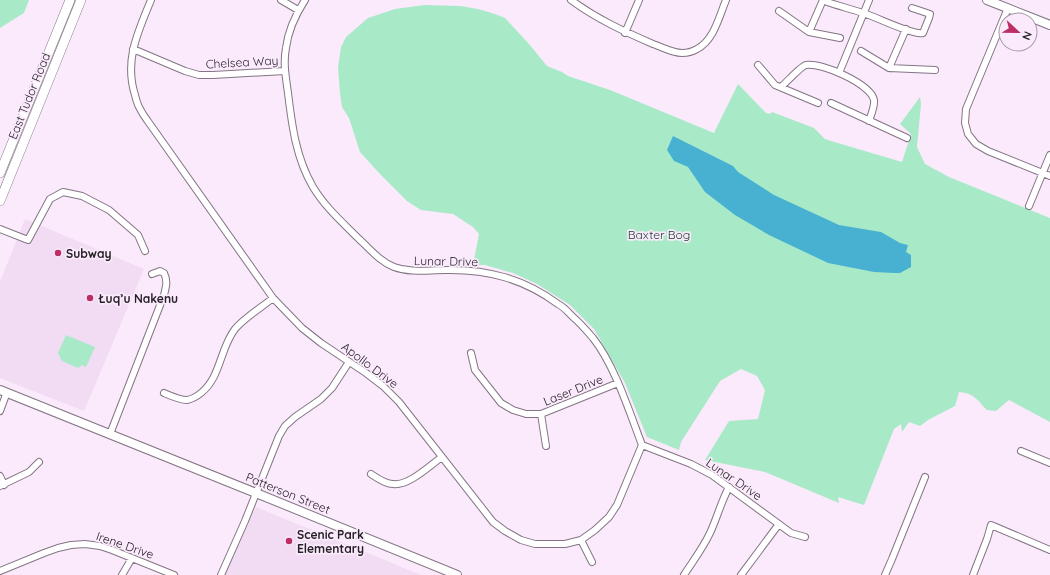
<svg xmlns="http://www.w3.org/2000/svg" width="1050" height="575" font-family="Quicksand,sans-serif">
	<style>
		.built { fill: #f1dcf3 }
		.green { fill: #a8eac7 }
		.water { fill: #48b1d2 }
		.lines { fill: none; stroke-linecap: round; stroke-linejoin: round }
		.street-casing { stroke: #837584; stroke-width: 8 }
		.secondary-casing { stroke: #837584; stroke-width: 10 }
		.primary-casing { stroke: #837584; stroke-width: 10 }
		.street { stroke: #fff; stroke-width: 6 }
		.secondary { stroke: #fff; stroke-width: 8 }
		.primary { stroke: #fff; stroke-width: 9 }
		.poi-dot { fill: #bb2f65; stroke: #faeafb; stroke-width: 1.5 }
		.labels { text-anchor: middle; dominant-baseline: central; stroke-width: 3.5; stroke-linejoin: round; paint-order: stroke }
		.street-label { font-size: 12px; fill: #262127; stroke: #faeafb }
		.park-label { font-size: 12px; fill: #1a412f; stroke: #faeafb }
		.poi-label { font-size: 12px; font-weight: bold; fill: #262127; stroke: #faeafb; text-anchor: start }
	</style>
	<rect width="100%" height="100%" fill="#faeafb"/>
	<!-- built -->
	<path class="built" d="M25,219L144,269L84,411L0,378V282Z
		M256,507L421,575H224Z"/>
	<!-- green -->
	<path class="green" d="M0,0H29L24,13L0,28Z
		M425,5L460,6L478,9L495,14L505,18L529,44L547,66L562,72L568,76L610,90L714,133L738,84L766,113L770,114L772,112L814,128L825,139L831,141L902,162L911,134L900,124L920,97L921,104L917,147L925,164L949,177L1050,218V422L1009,400L996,411L987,410C977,400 974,393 959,392L955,406L928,420L920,426L909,422L902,432L901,424L894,429L864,505L838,497L839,503L765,472L705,460L729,421L758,419L765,390L757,376L741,369L720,381L681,442L679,450L647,437L625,383L594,329L570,305L537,284L513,273L485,265H473L479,234L473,227L453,214L421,210L407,201L380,174L360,152L349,118L342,107L340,93L338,68L341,47L346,37L368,18L395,9Z
		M66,335L95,347L86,367L82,365L78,368L62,361L58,353Z"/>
	<!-- water -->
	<path class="water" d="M673,136L733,166L738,172L774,195L839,225L881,232L900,243L908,245L906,252L911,255V267L900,273H894L874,272L828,263L769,235L735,215L705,192L688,167L674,161L667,150Z"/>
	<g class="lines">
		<!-- street casing -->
		<g class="street-casing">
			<path id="street" d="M151,0C138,32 124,60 135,95C136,99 137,103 139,107C141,111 144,116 147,120L273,298L302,328L321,343L366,373L383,386L399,402L493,522L505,531L521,540L535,544H565L581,540L595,530L609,517L617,505L642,445
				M281,0L298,10
				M305,0C296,14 288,31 286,48C283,63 286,78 288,93C292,126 296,158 313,187C325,207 342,222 358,238C369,248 379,261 394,267C410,273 427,270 445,270C488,269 524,279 558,304C564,307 568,312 573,317C580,323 587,331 593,338C615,366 629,411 642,445L691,464L712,475L791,533L805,537
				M571,0C597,19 623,31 653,44C662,47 672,53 682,53C687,53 692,52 697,49C714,40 719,17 726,0
				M825,0L827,2C839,6 851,9 863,13C877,17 911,35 923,33L929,18L930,14L912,8
				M1008,8L966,109L965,123L968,134L976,144L988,151L1050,176
				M779,11L809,32L840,38
				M809,32L823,0
				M625,33L639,0
				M133,49L185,71L199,75H213L285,71
				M861,51L889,68L935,70
				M758,65L775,85L818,103
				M889,68L906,29
				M839,73L869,0
				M781,87C786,83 801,66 806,65C821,62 871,84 874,100C875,106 871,115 869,121
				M831,103L907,138
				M1029,206L1050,155
				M0,229L28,240L50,199L63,192L82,196L109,210L138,235L145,251
				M471,353L475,370L501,403L513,410L526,414H541L618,383
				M164,393C171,396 180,400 187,400C193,399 196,397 201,393C221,377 220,348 235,329C244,318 262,307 273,298
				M0,411L7,392
				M541,414L546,446
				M110,434L164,295C166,287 168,281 164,273L160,271L152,274
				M1021,451L1050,463
				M371,474C377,478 385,484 393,484C409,486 429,466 442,457
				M0,476L4,485
				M0,486L29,472L39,462
				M581,540L592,562
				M0,571L44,553L58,548L71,545L85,544L100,546L112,550L174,575
				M122,575L132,558
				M221,575L245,521L279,436L285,426L295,417L321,399L332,388L349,362
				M684,575C693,561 703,548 710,533C717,518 721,502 729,487
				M741,575L779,524
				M885,575L892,559L925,477
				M973,575L987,539L991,525L1050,550"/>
		</g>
		<!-- secondary casing -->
		<g class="secondary-casing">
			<path id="secondary" d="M987,0L1050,25
				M0,390L256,493L457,575"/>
		</g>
		<!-- primary casing -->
		<g class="primary-casing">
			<path id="primary" d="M0,173L70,0
				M0,201L81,0"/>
		</g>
		<!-- street -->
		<use href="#street" class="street"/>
		<!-- secondary -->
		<use href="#secondary" class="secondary"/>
		<!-- primary -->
		<use href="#primary" class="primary"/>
	</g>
	<!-- markers -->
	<g class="poi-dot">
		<circle cx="58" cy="253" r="4"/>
		<circle cx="90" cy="298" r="4"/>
		<circle cx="289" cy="541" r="4"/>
	</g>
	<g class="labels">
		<!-- street labels -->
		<g class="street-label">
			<text transform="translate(242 62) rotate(-3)">Chelsea Way</text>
			<text transform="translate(29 96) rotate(-68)">East Tudor Road</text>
			<text transform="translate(446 261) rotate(1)">Lunar Drive</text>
			<text transform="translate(370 365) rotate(37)">Apollo Drive</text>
			<text transform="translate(573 390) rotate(-22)">Laser Drive</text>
			<text transform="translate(734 479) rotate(34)">Lunar Drive</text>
			<text transform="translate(288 493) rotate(22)">Patterson Street</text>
			<text transform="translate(125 545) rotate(19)">Irene Drive</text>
		</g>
		<!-- park labels -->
		<g class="park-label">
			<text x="659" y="234">Baxter Bog</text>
		</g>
		<!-- poi labels -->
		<g class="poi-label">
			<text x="66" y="253">Subway</text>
			<text x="98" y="298">Łuq’u Nakenu</text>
			<text x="297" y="534">Scenic Park<tspan x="297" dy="14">Elementary</tspan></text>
		</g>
	</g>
	<!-- north arrow -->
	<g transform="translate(1018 32) rotate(112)"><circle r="19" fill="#faeafb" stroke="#a59aa6"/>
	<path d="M0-3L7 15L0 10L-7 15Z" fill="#bb2f65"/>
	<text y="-6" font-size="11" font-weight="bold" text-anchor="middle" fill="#262127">N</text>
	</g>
</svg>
